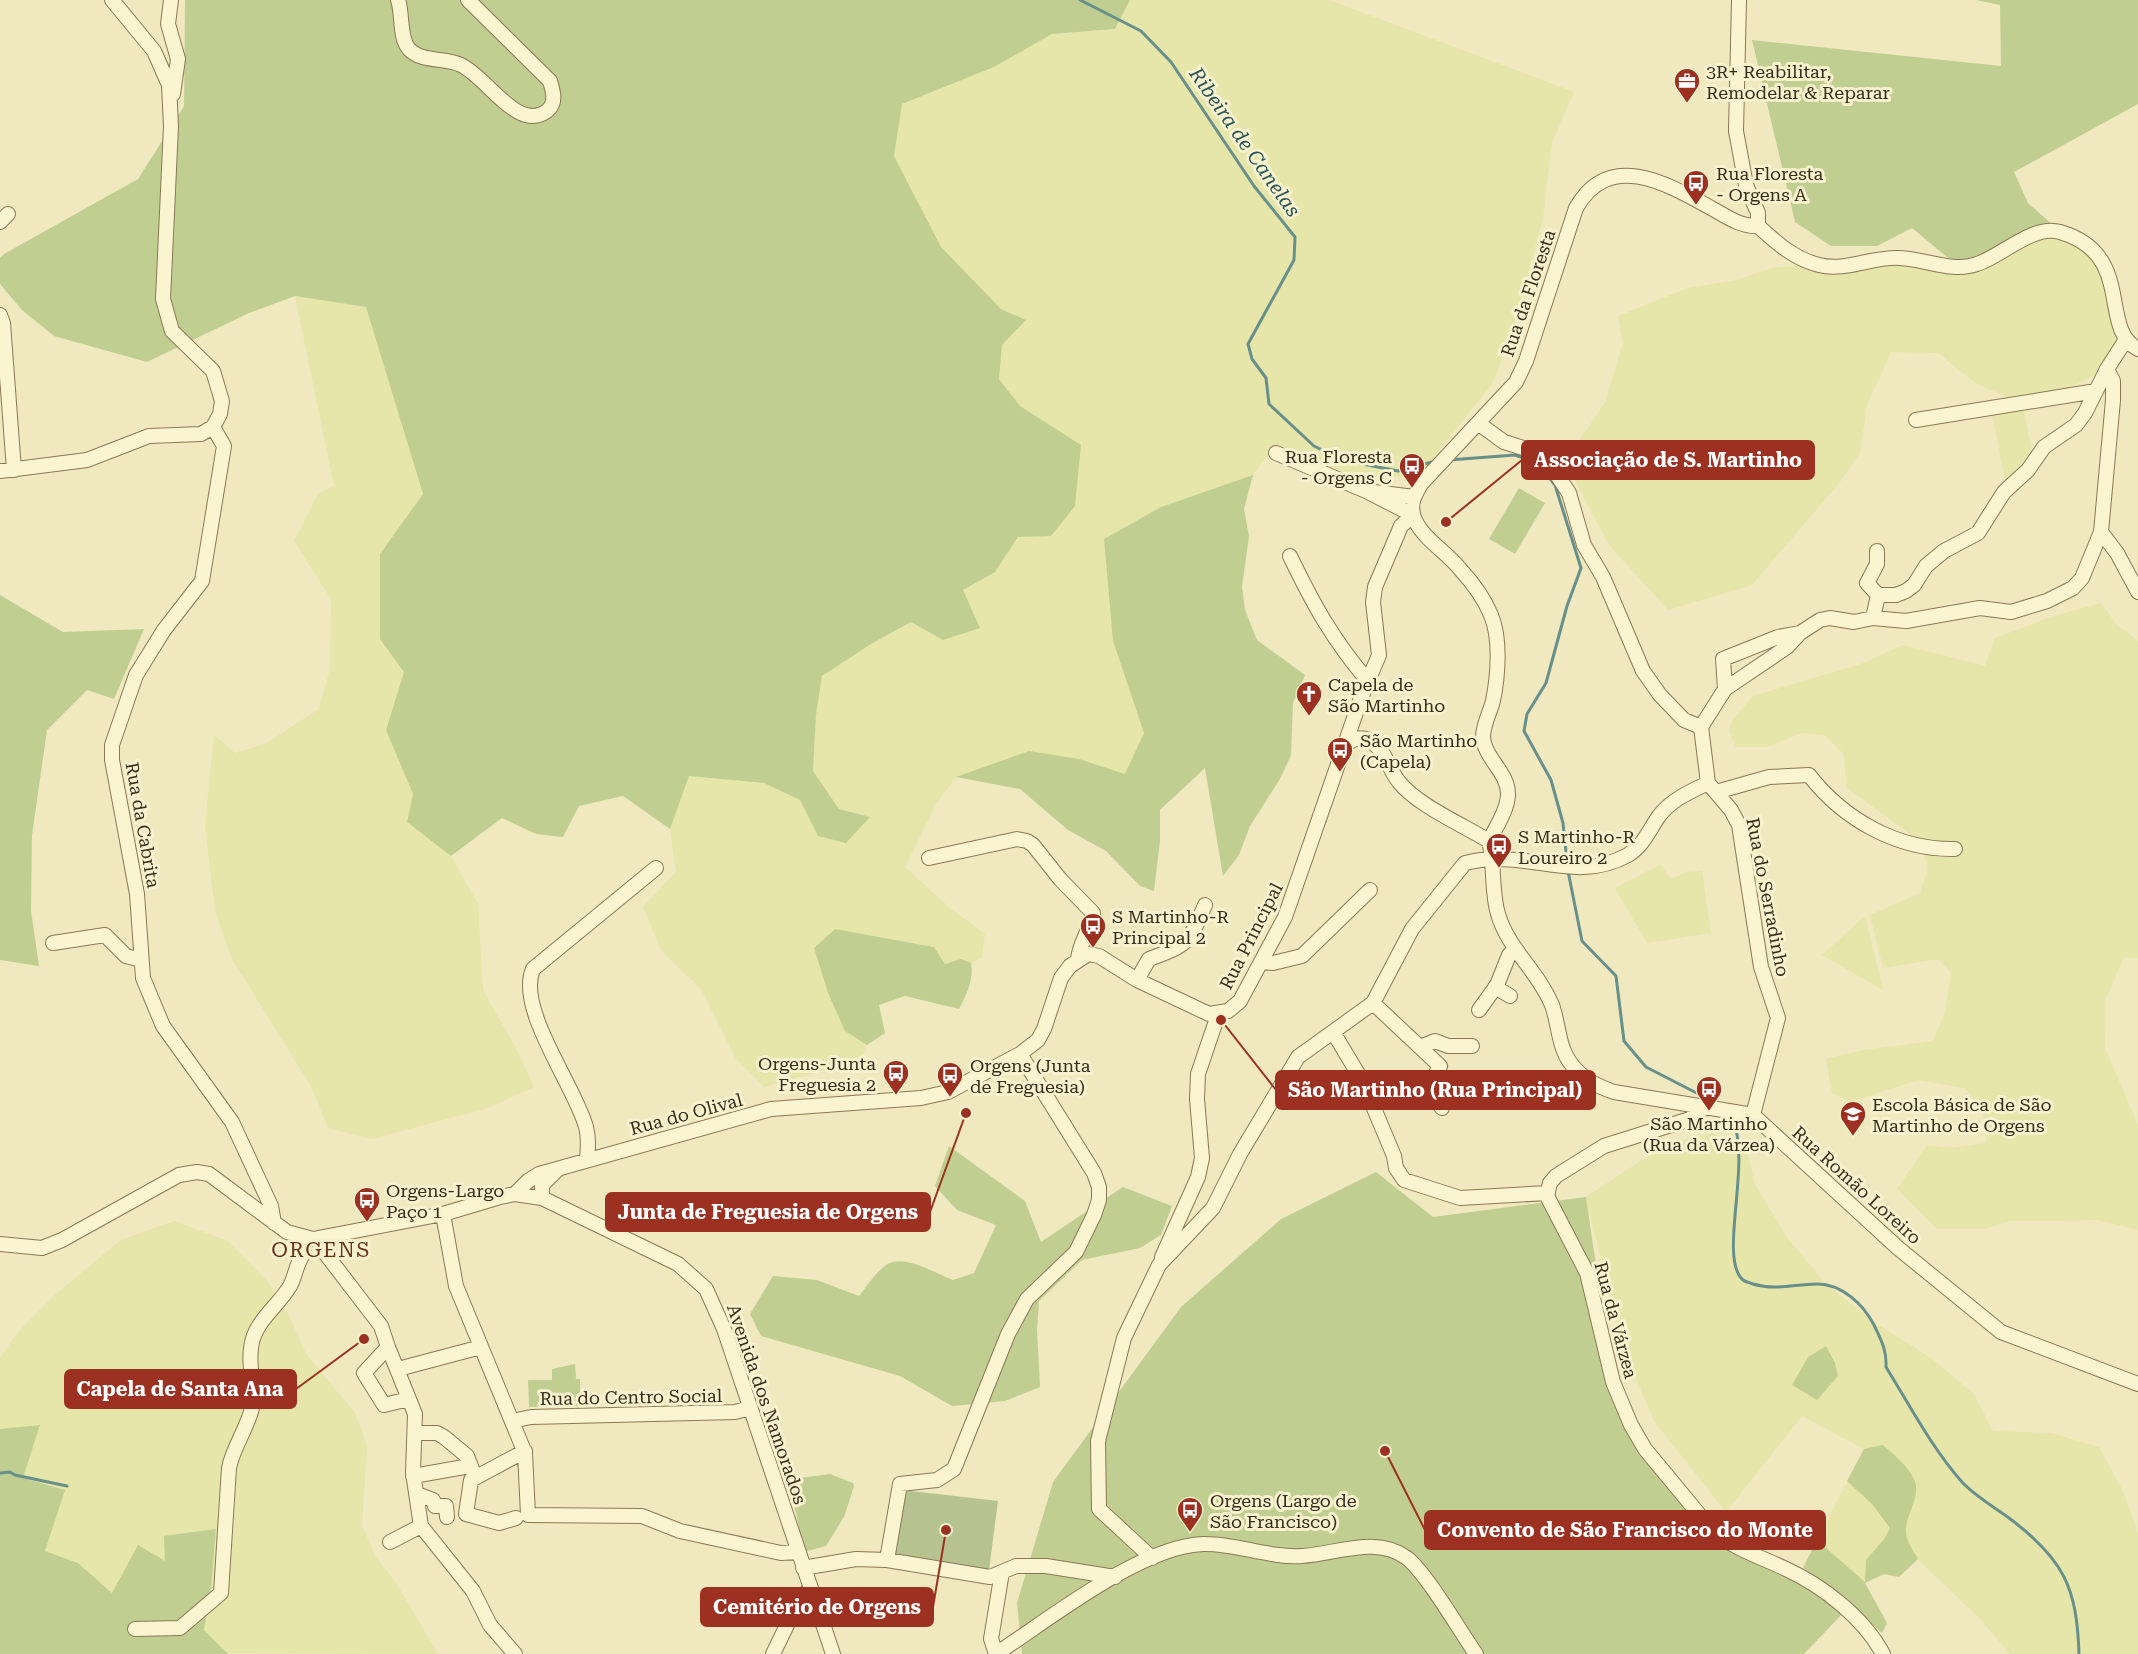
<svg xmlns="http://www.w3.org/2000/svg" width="2138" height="1654" font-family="'Roboto Serif',serif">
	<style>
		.farmland { fill: #e6e5aa }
		.green { fill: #c0cf91 }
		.cemetery { fill: #b6c391 }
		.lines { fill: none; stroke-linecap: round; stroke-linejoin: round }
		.stream { stroke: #68908b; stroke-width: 3 }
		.minor-casing { stroke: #8a7855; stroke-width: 16 }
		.minor { stroke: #fbf4d1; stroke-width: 14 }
		.labels { text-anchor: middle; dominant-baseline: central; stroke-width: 6; stroke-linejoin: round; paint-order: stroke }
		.poi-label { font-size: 18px; fill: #382d1b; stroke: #f7f1ce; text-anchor: start }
		.street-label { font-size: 18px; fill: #382d1b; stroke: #f7f1ce }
		.water-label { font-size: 20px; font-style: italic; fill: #295659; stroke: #f7f1ce }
		.quarter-label { font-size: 21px; letter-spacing: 1.5px; fill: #673318; stroke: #f7f1ce }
		.leader { fill: none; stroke: #9c3122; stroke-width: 2 }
		.callout-dot { fill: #9c3122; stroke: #f7f1ce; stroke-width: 2 }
		.callout { fill: #9c3122; stroke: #9c3122; stroke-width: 2 }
		.callout-label { font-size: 20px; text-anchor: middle; font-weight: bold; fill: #fff }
	</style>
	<rect width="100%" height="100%" fill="#f0e8be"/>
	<!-- farmland -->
	<path class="farmland" d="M1130,0H1329L1574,92L1552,142L1543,218L1511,337L1492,384L1417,478L1346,473L1283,451L1266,457L1253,475L1161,507L1113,641L1144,733L1125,775L1079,759L956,777L936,804L905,867L951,909L985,934L982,958L971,963L961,959L945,964L934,947L834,929L814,948L828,993L845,1031L867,1045L860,1060L764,1087L736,1059L701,989L661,950L643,907L676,872L670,829L688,776L764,783L800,800L818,836L839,809L813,771L816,715L822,676L871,644L912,622L943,639L980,628L963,590L995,572L1081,445L1020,406L999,379L1001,345L1026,320L1001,309L941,247L894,156L902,104L994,67L1052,34L1115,29Z
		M2048,231L2098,256L2119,331L2107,369L2048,398H2009L1974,382L1938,353L1891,352L1867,405L1860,453L1840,482L1752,585L1668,610L1609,545L1565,461L1605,403L1623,343L1618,316L1688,288L1737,280L1772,268L1901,258L1959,267Z
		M295,296L366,307L423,494L380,554V639L404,672L386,730L413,794L407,822L451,856L478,904L483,990L518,1052L534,1087L488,1108L371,1139L328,1128L312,1088L232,959L215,911L205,825L214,735L235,753L265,744L319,709L330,669L331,599L294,541L318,494L334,486Z
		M2023,408L2033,456L2006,484L1992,414Z
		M2101,603L2116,624L2138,641V958L2124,957L2106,998L2105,1048L2138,1125V1230L2098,1220L2010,1221L1984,1229H1937L1897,1189L1927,1145L1950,1148L1986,1143L1987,1123L1974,1098L1964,1088L1918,1080L1850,1102L1832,1093L1826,1059L1864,1050L1933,1041L1945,1012L1951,973L1938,959L1883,968L1870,915L1920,893L1927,872L1926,859L1909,833L1847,788L1843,753L1824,735L1802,733L1766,747H1736L1729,731L1732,721L1753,696L1861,664L1903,645L1985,666L1995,638L2051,617Z
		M1661,864L1670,879L1687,872L1702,871L1711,933L1647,943L1615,888Z
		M1865,916L1883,990L1822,955Z
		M1712,1133L1741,1145L1749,1158L1755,1185L1788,1239L1826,1284L1877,1324L1931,1358L1974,1394L1993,1431L2051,1433L2099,1447L2123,1491L2138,1534V1654H2010L1979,1618L1918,1559L1899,1577L1884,1574L1865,1583L1817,1540L1864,1449L1802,1416L1726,1512L1654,1421L1622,1345L1586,1197L1665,1145Z
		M174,1221L228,1241L269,1283L287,1312L306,1354L355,1413L367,1445L362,1525L375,1556L396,1583L438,1654L226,1653L204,1630L211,1589L216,1529L113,1593L78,1563L45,1552L64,1491L23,1478L40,1425L0,1429V1358L18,1332L58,1292L121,1240Z"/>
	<!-- green -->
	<path class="green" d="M185,0H1130L1115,29L1052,34L994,67L902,104L894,156L941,247L1001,309L1026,320L1002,345L999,379L1020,406L1081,445L1075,506L1051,536L1018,537L995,572L963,590L980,628L943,640L911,622L871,644L822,676L816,715L813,771L839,809L870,817L846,843L818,836L800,800L764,783L689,776L670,829L623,796L579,806L563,837L536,834L502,818L451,856L407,822L413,794L386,730L404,672L380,639V554L423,494L366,307L295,296L249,313L147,362L54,336L22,310L0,284V258L4,254L138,179L184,106Z
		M1976,0H2138V104L2014,172L2028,203L2062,233L2056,231L1959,267L1912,228L1877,246H1831L1795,222L1752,40L2001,66L2000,5Z
		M1253,475L1244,509L1249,536L1242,587L1245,610L1257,640L1305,675L1293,703L1291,755L1280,779L1250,826L1239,855L1223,876L1205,768L1160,810V841L1154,891L1140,886L1106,851L1068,830L1020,789L956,777L1029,751L1079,759L1125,774L1144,733L1113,641L1104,539L1161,507Z
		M1519,488L1545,503L1515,554L1489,539Z
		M0,595L63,632L144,629L114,699L87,690L47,730L32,835L31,911L39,966L0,960Z
		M835,929L934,947L945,964L961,959L971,963C974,979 967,994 959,1009L905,996L879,1005L885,1033L867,1045L845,1031L828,993L814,948Z
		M949,1146L1025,1201L1041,1242L1123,1187L1172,1206L1161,1235L1140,1248L1082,1260L1039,1301L1037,1330L1040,1387L1005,1401L952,1406L900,1376L761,1336L750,1314L773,1276L817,1280L859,1296C867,1286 880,1265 893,1262C911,1258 937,1274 953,1280L974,1273L996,1225L957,1210L935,1186Z
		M1376,1172L1433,1217L1586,1197L1613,1382L1676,1487L1723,1540L1847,1609L1804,1654H1022L1017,1603L1053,1482L1181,1307L1281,1219Z
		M1826,1346L1835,1363L1838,1376L1817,1400L1792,1385L1808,1357Z
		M575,1364L576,1379H580V1406L529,1407L528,1380H552V1369Z
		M40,1425L23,1478L65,1490L45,1551L78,1563L112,1593L138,1545L165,1561L164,1536L216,1529L211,1589L204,1630L228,1654H0V1429Z
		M1883,1445C1894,1455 1907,1465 1914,1479C1923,1499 1901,1518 1907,1538C1909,1545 1914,1552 1918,1559L1899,1577L1884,1574L1865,1583L1887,1623L1882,1633L1838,1593L1803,1568L1817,1540L1865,1582L1866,1560L1885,1538L1890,1528L1872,1504L1847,1481L1864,1449Z
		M830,1474L853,1483L854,1486L844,1517L826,1546L804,1552L792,1494L799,1478Z"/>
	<!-- cemetery -->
	<path class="cemetery" d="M903,1490L998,1501L989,1570L894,1559Z"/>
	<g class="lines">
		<!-- stream -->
		<path class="stream" d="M1080,0L1141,31L1171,62L1254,186L1295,237L1294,260L1248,344L1252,359L1266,378L1269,404L1314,446L1342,460L1398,471L1436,461
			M1449,460L1515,455L1538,463L1555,485L1581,568L1567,606L1546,683L1527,714L1524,731L1551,780L1563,823L1567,861
			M1568,871L1582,941L1616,976L1624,1041L1646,1067L1716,1103
			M1733,1120C1751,1163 1720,1253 1741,1278C1744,1282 1748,1282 1753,1284C1776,1291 1795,1284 1817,1284C1842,1284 1863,1304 1874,1325C1881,1340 1887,1350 1886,1367C1910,1406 1932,1448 1962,1482C1975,1496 1994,1507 2009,1518C2064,1559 2077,1588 2079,1654
			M0,1473L10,1472L15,1475L67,1486"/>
		<!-- minor casing -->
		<g class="minor-casing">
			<path id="minor" d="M171,0L168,24L178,59L173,94
				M398,0C403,14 399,38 409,49C422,63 445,57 461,65C487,77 518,133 547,111C557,103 553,91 550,81L468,0
				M1739,0L1736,131L1746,185L1758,213V226
				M0,222L8,214
				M1758,226C1777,243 1794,259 1819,265C1845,272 1873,256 1900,258C1925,259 1952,273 1977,264C2002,256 2033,224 2060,232C2136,254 2098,329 2138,349
				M0,315L3,323L14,470
				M1916,420L2096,391
				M1478,423L1504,442L1542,454L1547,460L1569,493L1584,545L1603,577L1643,671L1660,695L1684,720L1701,727
				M213,427L224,446L202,581L164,630L136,675L112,745V760L137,894L143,978L163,1026L232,1122L271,1206L274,1223
				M0,471L87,460L149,436L201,434L213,427L220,414L222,401L213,371L172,331L163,299L171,126L169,85L154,51L112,0
				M1374,492L1414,497
				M2101,532L2117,553L2138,592
				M1877,551V564L1867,583L1878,595
				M1290,556C1313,604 1333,640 1368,681
				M1873,618L1878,595H1896L1906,591L1914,585L1926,566L1944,551L1978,533L2004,492L2028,470L2044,447L2076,425L2085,413L2107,369L2125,341
				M1725,689L1723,659L1778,637L1800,633
				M1701,727L1725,689L1787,647L1800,633L1820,620L1830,618L1854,622L1873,618L1906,621L1980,608L2011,612L2047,601L2073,588L2082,578L2101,532L2113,400V381L2107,369
				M1701,727L1708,783L1731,810L1739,825L1761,967L1778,1018L1753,1115
				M1344,746C1353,738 1363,735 1373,743C1386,752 1389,770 1399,782C1417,805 1463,825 1489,841C1495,865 1491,891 1498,914C1508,949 1538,971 1552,1005C1559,1024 1558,1048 1572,1065C1584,1080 1597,1086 1614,1092L1753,1115L1898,1248L2001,1332L2138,1384
				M1716,792L1769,777L1809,775C1844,820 1898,850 1955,849
				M1489,841C1496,827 1507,811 1508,795C1509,773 1484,758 1483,737C1483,725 1490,712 1493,701C1498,676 1501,639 1491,615C1484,598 1472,582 1460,569C1447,552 1418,536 1413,514C1410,502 1416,493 1421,484L1516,382L1526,361L1576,208C1609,150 1666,183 1711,208C1726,216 1740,227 1758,226
				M929,858L1017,839L1027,841L1033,845L1060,879L1093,913C1091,930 1079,942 1078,960
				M53,943L105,935L126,956L141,960
				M1261,962L1273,963L1302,956L1370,890
				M1137,980L1149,959C1188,945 1189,943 1205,905
				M1495,987L1510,996
				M1373,1003L1440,1066L1427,1090L1442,1108
				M1479,1010L1497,985L1509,955L1514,950
				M1333,1032L1363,1082L1394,1156L1396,1168L1404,1180L1460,1198L1548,1193
				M1420,1047L1435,1041L1448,1046H1472
				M1704,1108L1690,1119L1604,1146L1556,1176L1550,1183L1547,1196L1587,1273L1613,1382L1631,1425L1645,1449L1712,1530C1732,1548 1761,1557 1786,1569C1823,1586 1864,1618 1883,1654
				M587,1160C588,1149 589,1138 586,1127C575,1086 516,1009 533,969L656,868
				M515,1194L528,1181L539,1174L771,1109L921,1098L948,1092L1020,1054L1038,1040L1044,1029L1061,978L1070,966L1088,954L1099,956L1137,980L1209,1014L1228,1011L1240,1001L1285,917L1361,698L1379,655L1373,602L1375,587L1401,526L1413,515L1366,491L1276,453
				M542,1198V1185L557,1170
				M443,1214L456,1286L525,1453L528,1515L642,1516L680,1531L781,1553L798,1552
				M0,1244L42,1248L62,1240L179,1175L197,1172L209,1174L287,1232L313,1239L443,1214L500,1197L515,1194L542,1198L678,1264L706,1289L724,1329L833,1654
				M325,1253L381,1326L388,1347
				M1162,1257L1198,1177L1202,1158L1197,1099L1198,1074L1218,1015
				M398,1369L481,1347
				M409,1399L384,1405L364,1373L388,1347L415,1414L413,1473L421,1526L473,1591L490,1625L515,1654
				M512,1421L531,1417L735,1412L750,1408
				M416,1433H437L444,1437L467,1456L475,1477
				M413,1476L470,1466
				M417,1494L433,1500L435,1506H446L447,1517
				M516,1518L499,1523L466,1514L471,1480L525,1451
				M390,1542L421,1526
				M1152,1558L1099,1509L1098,1441L1124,1338L1159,1265L1213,1208L1240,1154L1298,1057L1373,1003L1412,929L1465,863C1474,861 1483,859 1492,859C1541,857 1580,881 1628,855C1644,845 1649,830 1659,816C1672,799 1690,792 1708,783
				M887,1560L900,1484L937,1480L954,1469L1008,1334L1027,1299L1076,1252L1094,1215L1099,1200V1187L1094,1173L1020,1054
				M803,1568L856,1559L887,1560L990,1577L1016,1566H1046L1115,1577
				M135,1629L180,1628L221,1593L229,1468C233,1447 247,1429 252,1408C256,1388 248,1368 251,1348C254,1321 277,1308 290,1286C296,1275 295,1266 304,1253
				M773,1654L800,1598L810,1589
				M996,1654C1048,1620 1141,1546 1203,1544C1235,1543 1269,1558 1302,1556C1337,1554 1376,1535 1407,1558C1427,1574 1460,1631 1476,1654
				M996,1654L991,1639L1002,1572"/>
		</g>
		<!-- minor -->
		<use href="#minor" class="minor"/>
	</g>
	<!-- icons -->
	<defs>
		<g id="office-pin" transform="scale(1.35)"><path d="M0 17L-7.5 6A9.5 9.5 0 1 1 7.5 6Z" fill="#9c3122" stroke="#f7f1ce"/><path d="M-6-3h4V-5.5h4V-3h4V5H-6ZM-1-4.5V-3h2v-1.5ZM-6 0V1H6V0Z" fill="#fff"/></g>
		<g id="bus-pin" transform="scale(1.35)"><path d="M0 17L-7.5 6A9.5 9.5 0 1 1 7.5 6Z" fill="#9c3122" stroke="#f7f1ce"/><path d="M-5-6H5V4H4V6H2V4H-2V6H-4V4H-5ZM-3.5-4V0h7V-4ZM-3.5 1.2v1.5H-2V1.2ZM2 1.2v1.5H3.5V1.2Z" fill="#fff"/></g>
		<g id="church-pin" transform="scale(1.35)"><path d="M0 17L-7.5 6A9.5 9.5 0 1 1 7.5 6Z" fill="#9c3122" stroke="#f7f1ce"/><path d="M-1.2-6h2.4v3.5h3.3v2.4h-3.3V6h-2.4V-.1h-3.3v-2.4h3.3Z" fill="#fff"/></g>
		<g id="school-pin" transform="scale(1.35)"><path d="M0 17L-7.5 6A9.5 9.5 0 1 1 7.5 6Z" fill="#9c3122" stroke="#f7f1ce"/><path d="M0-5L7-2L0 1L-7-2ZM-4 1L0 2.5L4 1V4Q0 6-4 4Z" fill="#fff"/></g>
	</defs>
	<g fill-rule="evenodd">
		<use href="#office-pin" x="1687" y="81"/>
		<use href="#bus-pin" x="1696" y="183"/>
		<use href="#bus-pin" x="1412" y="466"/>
		<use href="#church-pin" x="1309" y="694"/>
		<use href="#bus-pin" x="1340" y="750"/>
		<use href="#bus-pin" x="1499" y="846"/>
		<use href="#bus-pin" x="1093" y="926"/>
		<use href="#bus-pin" x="896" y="1073"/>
		<use href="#bus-pin" x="950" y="1075"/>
		<use href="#bus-pin" x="1709" y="1089"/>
		<use href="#school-pin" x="1853" y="1114"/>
		<use href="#bus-pin" x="367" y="1200"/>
		<use href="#bus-pin" x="1190" y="1510"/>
	</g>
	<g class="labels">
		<!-- poi labels -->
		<g class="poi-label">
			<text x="1706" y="71">3R+ Reabilitar,<tspan x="1706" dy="21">Remodelar &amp; Reparar</tspan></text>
			<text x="1716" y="173">Rua Floresta<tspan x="1716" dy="21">- Orgens A</tspan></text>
			<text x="1392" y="456" text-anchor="end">Rua Floresta<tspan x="1392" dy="21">- Orgens C</tspan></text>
			<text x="1328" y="684">Capela de<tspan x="1328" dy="21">São Martinho</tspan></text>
			<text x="1360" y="740">São Martinho<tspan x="1360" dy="21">(Capela)</tspan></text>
			<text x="1518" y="836">S Martinho-R<tspan x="1518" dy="21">Loureiro 2</tspan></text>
			<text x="1112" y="916">S Martinho-R<tspan x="1112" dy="21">Principal 2</tspan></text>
			<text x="876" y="1063" text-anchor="end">Orgens-Junta<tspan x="876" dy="21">Freguesia 2</tspan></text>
			<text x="970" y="1065">Orgens (Junta<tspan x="970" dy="21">de Freguesia)</tspan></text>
			<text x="1872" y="1104">Escola Básica de São<tspan x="1872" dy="21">Martinho de Orgens</tspan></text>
			<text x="1709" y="1123" text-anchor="middle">São Martinho<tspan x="1709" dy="21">(Rua da Várzea)</tspan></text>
			<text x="386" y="1190">Orgens-Largo<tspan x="386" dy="21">Paço 1</tspan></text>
			<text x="1210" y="1500">Orgens (Largo de<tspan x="1210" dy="21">São Francisco)</tspan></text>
		</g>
		<!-- street labels -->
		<g class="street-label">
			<text transform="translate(1528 293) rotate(-71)">Rua da Floresta</text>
			<text transform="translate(143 825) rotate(80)">Rua da Cabrita</text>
			<text transform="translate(1768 897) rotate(79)">Rua do Serradinho</text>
			<text transform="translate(1251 936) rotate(-63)">Rua Principal</text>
			<text transform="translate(686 1114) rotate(-15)">Rua do Olival</text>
			<text transform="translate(1857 1185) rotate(42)">Rua Romão Loreiro</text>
			<text transform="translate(1616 1320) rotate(75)">Rua da Várzea</text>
			<text transform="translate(631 1397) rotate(-1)">Rua do Centro Social</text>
			<text transform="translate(767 1404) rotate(71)">Avenida dos Namorados</text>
		</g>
		<!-- water labels -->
		<g class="water-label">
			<text transform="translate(1245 142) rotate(55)">Ribeira de Canelas</text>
		</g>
		<!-- quarter labels -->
		<g class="quarter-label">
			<text x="321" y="1250">ORGENS</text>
		</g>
	</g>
	<!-- callouts -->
	<path class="leader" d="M1446 522L1522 460M1221 1020L1276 1090M966 1113L930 1212M364 1339L296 1389M1385 1451L1425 1530M946 1530L933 1607"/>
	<g class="callout-dot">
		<circle cx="1446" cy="522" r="6"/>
		<circle cx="1221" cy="1020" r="6"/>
		<circle cx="966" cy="1113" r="6"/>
		<circle cx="364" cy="1339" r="6"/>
		<circle cx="1385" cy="1451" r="6"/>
		<circle cx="946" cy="1530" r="6"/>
	</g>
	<g class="callout">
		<rect x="1522" y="441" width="292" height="38" rx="6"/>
		<rect x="1276" y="1071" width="319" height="38" rx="6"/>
		<rect x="606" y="1193" width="324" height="38" rx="6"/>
		<rect x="65" y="1370" width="231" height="38" rx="6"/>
		<rect x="1425" y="1511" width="400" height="38" rx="6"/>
		<rect x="701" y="1588" width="232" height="38" rx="6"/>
	</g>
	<g class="callout-label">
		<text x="1668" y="467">Associação de S. Martinho</text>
		<text x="1435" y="1097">São Martinho (Rua Principal)</text>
		<text x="768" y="1219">Junta de Freguesia de Orgens</text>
		<text x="180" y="1396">Capela de Santa Ana</text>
		<text x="1625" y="1537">Convento de São Francisco do Monte</text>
		<text x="817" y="1614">Cemitério de Orgens</text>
	</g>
</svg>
